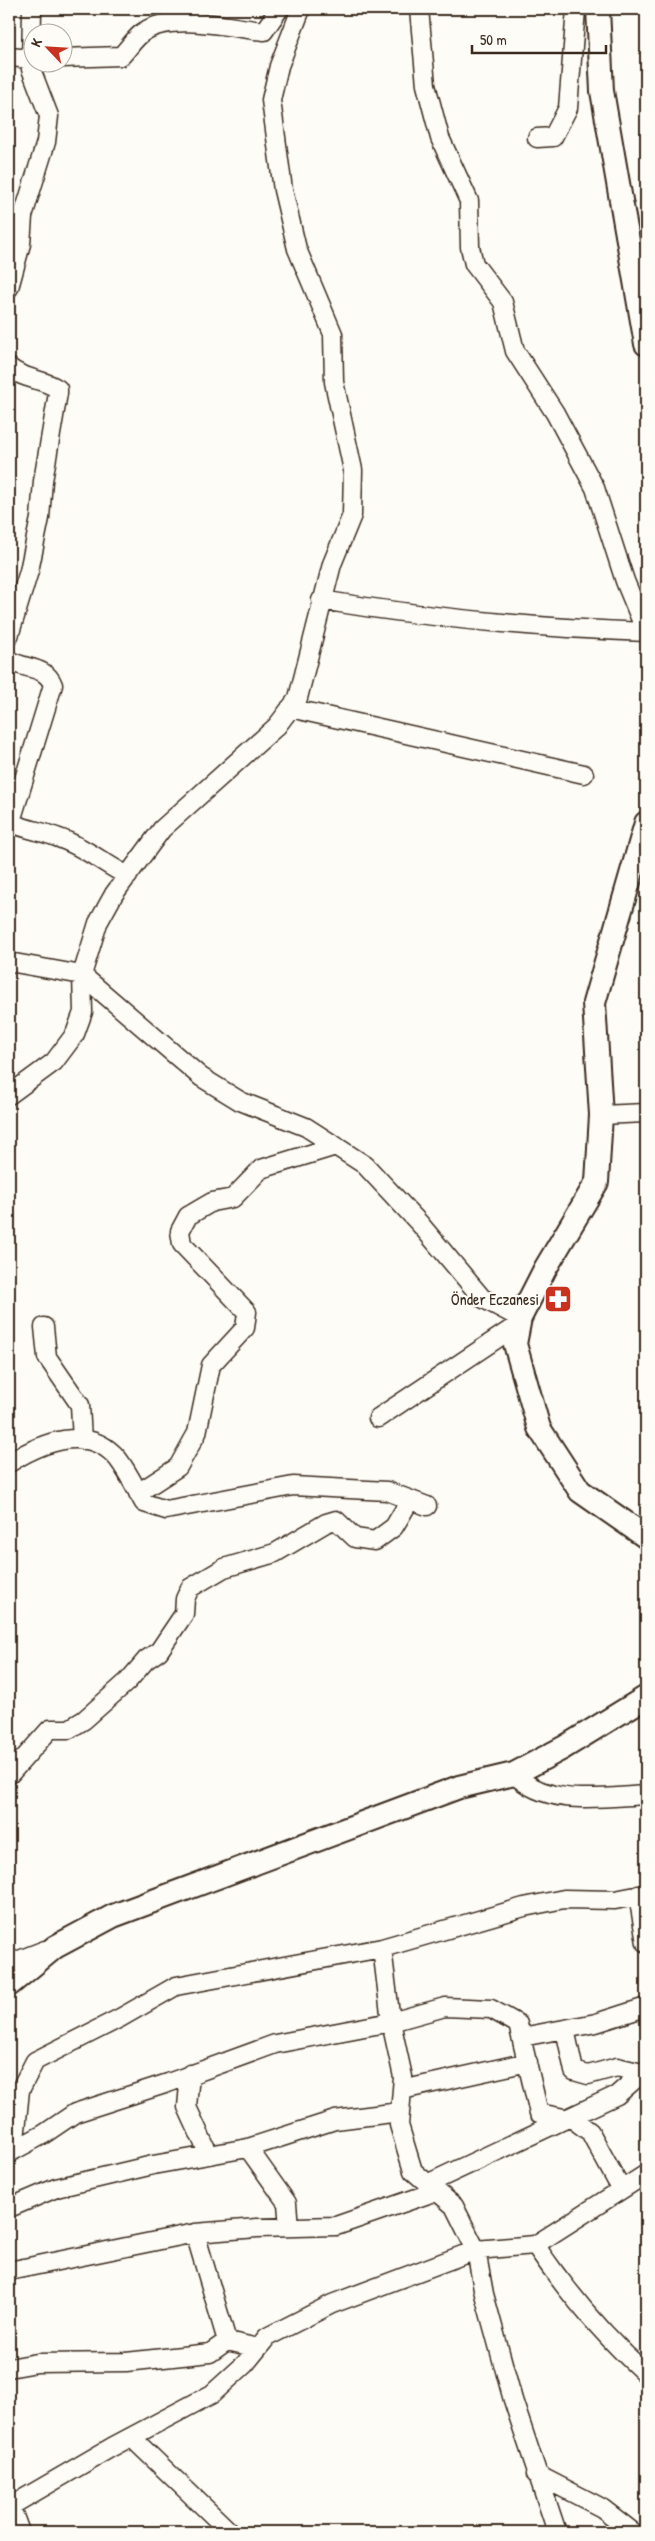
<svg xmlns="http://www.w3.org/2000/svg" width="655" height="2541" font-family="'Patrick Hand',sans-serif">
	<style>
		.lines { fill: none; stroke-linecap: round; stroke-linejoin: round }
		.minor-casing { stroke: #3b2a1e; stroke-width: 21 }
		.tertiary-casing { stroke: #3b2a1e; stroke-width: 26 }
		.minor { stroke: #fdfcf7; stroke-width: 18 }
		.tertiary { stroke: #fdfcf7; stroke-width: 22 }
		.labels { text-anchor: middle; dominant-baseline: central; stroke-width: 4.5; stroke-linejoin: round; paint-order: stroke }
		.poi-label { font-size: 16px; fill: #3b2a1e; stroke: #fdfcf7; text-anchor: end }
	</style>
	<rect width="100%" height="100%" fill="#fdfcf7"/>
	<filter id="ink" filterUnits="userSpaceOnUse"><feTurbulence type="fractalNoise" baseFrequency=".02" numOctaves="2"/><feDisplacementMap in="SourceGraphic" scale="10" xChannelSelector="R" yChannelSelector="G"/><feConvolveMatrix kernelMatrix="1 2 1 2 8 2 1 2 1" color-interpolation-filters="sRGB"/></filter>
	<g filter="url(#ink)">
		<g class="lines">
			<!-- minor casing -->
			<g class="minor-casing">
				<path id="minor" d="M419,9L426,85L440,138L469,201L470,247L474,264L503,302L515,351L555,413L595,488L625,581L646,632
					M9,57L32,59
					M62,58L121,56C128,49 136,36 145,31C173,13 232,28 264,31L279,9
					M537,138L553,137L568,108L576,9
					M9,288L21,244L23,216L46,142L49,116L31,69L32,9
					M9,367C23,380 42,378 58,389V393L43,481L40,518L29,571L9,636
					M321,600C428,618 538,628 646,632
					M9,660C24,670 46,665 53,685L12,818L14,824C29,830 45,832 59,838C85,847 104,864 128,876
					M290,708L584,774
					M9,962L82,975L201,1077L240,1101L306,1127L365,1165L420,1224L482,1298L520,1318
					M9,1095L54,1062L75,1034L83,1012L82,975L98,923L114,894L162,829L277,726L298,698L332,564L352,515L353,470L334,382L333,334L297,249L283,190L271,100L279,66L301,9
					M601,1115L646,1113
					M44,1327L47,1357L80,1405L82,1440
					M378,1418L519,1324
					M9,1463C41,1443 88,1423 118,1459C128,1472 136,1489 144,1503L166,1510L293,1486L387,1491L427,1506
					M138,1493L178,1467L197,1433L211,1365L245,1328L247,1312L182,1244L180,1231L188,1216L212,1202L233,1198L261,1169L336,1146
					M10,1774L50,1729H69L84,1720L128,1681L146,1660L159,1651L184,1614L185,1599L190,1588L224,1568L275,1553L326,1523L336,1520L355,1538L375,1541L394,1527L410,1500
					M514,1774C548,1808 603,1797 646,1795
					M638,1895L646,1943
					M382,1948L391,2022L403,2077L399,2125L413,2171L454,2206L476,2250L484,2294L513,2400L557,2532
					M9,1964L45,1950
					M565,2029L574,2071L588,2075L617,2067L642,2073
					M522,2037L596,2023L646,2007
					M190,2074L187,2107L209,2155
					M402,2090L528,2062
					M248,2148L287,2203L289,2227
					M14,2150L20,2090L35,2061L120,2018L176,1986L382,1948L524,1907L564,1899L615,1900L646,1894
					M9,2153L44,2134L75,2113L168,2083L275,2044L391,2022L445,2007L491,2009L518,2024L539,2113L574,2120L590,2132L621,2189
					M427,2184L617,2095L642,2073L646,2072
					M9,2208L56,2188L153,2165L248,2148L335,2120L400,2112
					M195,2233L227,2341L258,2348
					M535,2245C567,2292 604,2336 646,2374
					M9,2271L195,2233L257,2228L336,2226L434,2192
					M9,2368L37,2363L126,2362L210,2353L227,2341
					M131,2437L230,2532
					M536,2474L602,2508L633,2532
					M9,2502L20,2532
					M9,2507L112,2447L212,2394L245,2364L267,2337L332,2304L476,2250L535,2245L646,2174"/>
			</g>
			<!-- tertiary casing -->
			<g class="tertiary-casing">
				<path id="tertiary" d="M598,9L602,91L646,344
					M646,823L594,1003L601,1115L597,1182L545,1269L520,1318L515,1344L539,1428L580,1491L646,1537
					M9,1985L55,1947L113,1916L459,1787L514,1774L563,1748L646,1697"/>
			</g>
			<!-- minor -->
			<use href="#minor" class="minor"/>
			<!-- tertiary -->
			<use href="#tertiary" class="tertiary"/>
		</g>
	</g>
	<!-- icons -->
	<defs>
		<g id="pharmacy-square" transform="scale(1.4375)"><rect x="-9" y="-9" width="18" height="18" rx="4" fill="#c8321e" stroke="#fdfcf7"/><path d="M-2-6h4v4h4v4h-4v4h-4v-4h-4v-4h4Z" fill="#fff"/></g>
	</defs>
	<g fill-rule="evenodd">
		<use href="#pharmacy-square" x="558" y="1299"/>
	</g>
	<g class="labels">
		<!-- poi labels -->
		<g class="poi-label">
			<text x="539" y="1299">Önder Eczanesi</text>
		</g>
	</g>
	<!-- margin -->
	<rect width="655" height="2541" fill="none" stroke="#fdfcf7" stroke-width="30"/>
	<rect x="15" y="15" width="625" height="2511" fill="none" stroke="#3b2a1e" stroke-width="2" filter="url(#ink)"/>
	<!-- north arrow -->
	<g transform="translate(48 48) rotate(295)"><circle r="24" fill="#fdfcf7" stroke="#afa8a0"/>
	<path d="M0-4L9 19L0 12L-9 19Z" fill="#c8321e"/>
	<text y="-8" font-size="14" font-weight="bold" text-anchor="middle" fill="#3b2a1e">K</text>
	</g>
	<!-- scale -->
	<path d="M472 45v8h134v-8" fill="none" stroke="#3b2a1e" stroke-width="2.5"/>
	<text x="480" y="45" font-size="15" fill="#3b2a1e" stroke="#fdfcf7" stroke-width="4" paint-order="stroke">50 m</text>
</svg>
